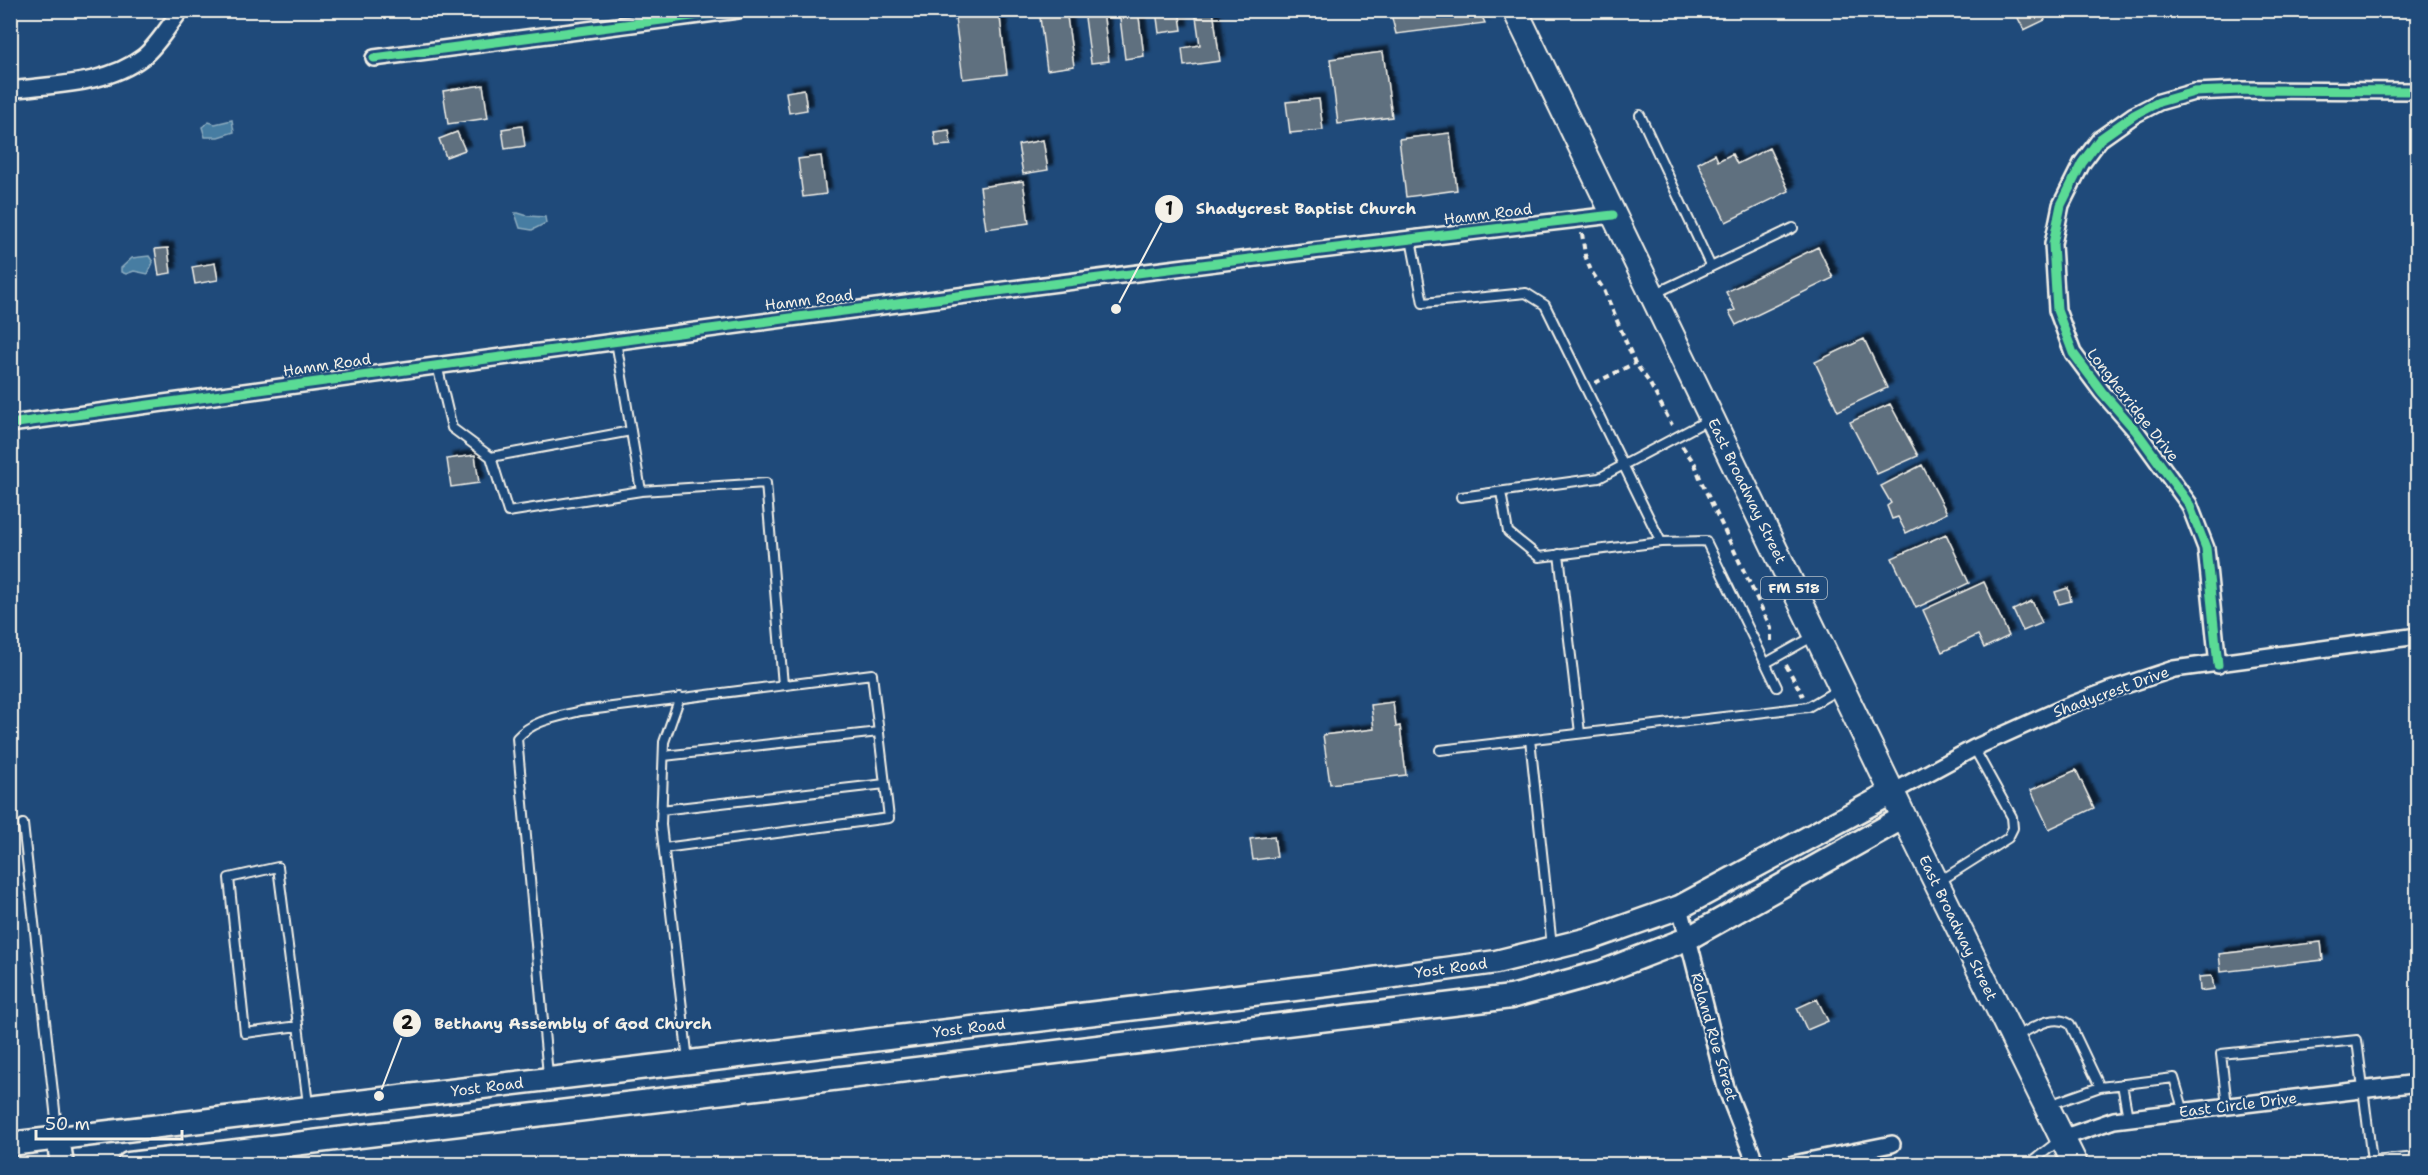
<svg xmlns="http://www.w3.org/2000/svg" width="2428" height="1175" font-family="'Shantell Sans',sans-serif">
	<style>
		.water { fill: #467da2; stroke: #8cabbe; stroke-width: 1.5 }
		.building { fill: #5e6f7f; stroke: #f4f1e8; stroke-width: 1.5; filter: url(#shadow) }
		.lines { fill: none; stroke-linecap: round; stroke-linejoin: round }
		.service-casing { stroke: #f4f1e8; stroke-width: 12 }
		.minor-casing { stroke: #f4f1e8; stroke-width: 20 }
		.secondary-casing { stroke: #f4f1e8; stroke-width: 27 }
		.primary-casing { stroke: #f4f1e8; stroke-width: 28 }
		.path { stroke: #f4f1e8; stroke-width: 4; stroke-dasharray: 6 4.5; stroke-linecap: butt }
		.service { stroke: #1f4a7a; stroke-width: 8 }
		.minor { stroke: #1f4a7a; stroke-width: 15 }
		.secondary { stroke: #1f4a7a; stroke-width: 22 }
		.primary { stroke: #1f4a7a; stroke-width: 24 }
		.cycleway-casing { stroke: #1f4a7a; stroke-width: 13 }
		.cycleway { stroke: #5adb95; stroke-width: 9 }
		.labels { text-anchor: middle; dominant-baseline: central; stroke-width: 4.5; stroke-linejoin: round; paint-order: stroke }
		.shield { fill: #1f4a7a; stroke: #b4bfc7; stroke-width: 1.5 }
		.shield-label { font-size: 14px; font-weight: bold; fill: #f4f1e8 }
		.street-label { font-size: 15px; fill: #f4f1e8; stroke: #1f4a7a }
		.leader { fill: none; stroke: #f4f1e8; stroke-width: 2 }
		.callout-dot { fill: #f4f1e8; stroke: #1f4a7a; stroke-width: 2 }
		.mark-label { font-size: 18px; text-anchor: middle; font-weight: bold; fill: #111 }
		.callout-label { font-size: 16px; text-anchor: middle; font-weight: bold; fill: #f4f1e8; stroke: #1f4a7a; stroke-width: 4.5; stroke-linejoin: round; paint-order: stroke }
	</style>
	<defs>
		<filter id="shadow"><feDropShadow dx="5.5" dy="-5.5" stdDeviation="1.5" flood-color="#0009"/></filter>
	</defs>
	<rect width="100%" height="100%" fill="#1f4a7a"/>
	<filter id="ink" filterUnits="userSpaceOnUse"><feTurbulence type="fractalNoise" baseFrequency=".0167" numOctaves="2"/><feDisplacementMap in="SourceGraphic" scale="12" xChannelSelector="R" yChannelSelector="G"/><feConvolveMatrix kernelMatrix="1 2 1 2 8 2 1 2 1" color-interpolation-filters="sRGB"/></filter>
	<g filter="url(#ink)">
		<!-- water -->
		<path class="water" d="M232,120L234,132L218,137H205L202,127L209,122L215,124Z
			M518,213L528,216L545,217L546,223L532,230L520,228L515,213Z
			M149,256L153,262L148,274L134,271L126,274L121,272V268L132,258Z"/>
		<!-- building -->
		<path class="building" d="M954,10H999L1007,74L963,79Z
			M1039,10H1066L1074,66L1047,70Z
			M1084,10H1103L1109,61L1091,63Z
			M1119,10H1138L1144,56L1125,59Z
			M1156,10H1179L1182,30L1159,33Z
			M1195,10H1213L1220,61L1184,66L1182,48L1200,45Z
			M1390,10H1479L1485,23L1396,34Z
			M2014,10H2040L2045,20L2024,30Z
			M1383,52L1392,117L1338,124L1330,59Z
			M483,85L488,118L448,124L443,91Z
			M804,89L807,110L789,113L786,92Z
			M1319,99L1323,130L1290,133L1286,102Z
			M522,126L525,146L505,149L502,129Z
			M949,130L951,145L936,146L934,132Z
			M457,132L465,150L446,157L439,139Z
			M1450,133L1457,190L1406,197L1399,139Z
			M1043,140L1048,170L1023,174L1018,145Z
			M1769,148L1789,191L1726,222L1698,163L1715,154L1718,161L1732,154L1737,164Z
			M821,156L826,194L803,197L798,159Z
			M1023,181L1029,223L986,229L980,187Z
			M1818,247L1833,278L1736,325L1729,312L1735,310L1726,292Z
			M168,248L171,273L159,275L155,249Z
			M215,263L218,280L195,284L192,267Z
			M1864,339L1887,388L1838,411L1815,362Z
			M1890,404L1918,456L1877,474L1850,422Z
			M475,455L479,483L451,487L447,459Z
			M1922,465L1947,513L1906,533L1898,517L1892,519L1887,506L1891,503L1881,486Z
			M1946,534L1969,583L1916,608L1892,558Z
			M1984,582L2009,636L1984,648L1978,635L1942,652L1923,610Z
			M2068,588L2071,601L2059,604L2055,592Z
			M2032,601L2042,623L2023,631L2013,610Z
			M1393,702L1396,727L1400,726L1406,775L1330,784L1323,735L1374,729L1371,705Z
			M2076,770L2094,808L2049,829L2031,790Z
			M1274,836L1277,857L1253,860L1250,839Z
			M2321,942L2323,960L2221,972L2219,954Z
			M2212,976L2214,989L2200,991L2199,977Z
			M1817,999L1828,1021L1807,1030L1797,1008Z"/>
		<g class="lines">
			<!-- service casing -->
			<g class="service-casing">
				<path id="service" d="M1640,115L1711,267
					M1411,239L1423,303L1526,293L1545,305L1661,542
					M1656,293L1793,228
					M616,341L641,491L766,483L783,685
					M437,365L452,428L491,457
					M631,431L491,457L508,512L641,491
					M1501,492L1508,532L1539,557L1661,542L1706,541L1777,687
					M1461,497L1599,478L1710,419
					M1559,554L1580,733
					M1766,663L1814,636
					M680,697L664,742L661,825L688,1061
					M1530,739L1552,947
					M1440,750L1808,707L1839,689
					M664,756L879,732
					M661,810L885,784
					M23,824L58,1137
					M1940,881L2008,838L2013,828L2012,817L1974,748
					M298,1026L245,1033L229,878L278,867L308,1104
					M2014,1037C2032,1029 2052,1013 2070,1024L2100,1087
					M548,1075L517,738C533,720 558,717 581,711L872,674L889,818L664,848
					M2122,1084L2128,1118
					M2049,1105L2100,1087L2174,1078L2184,1112
					M2227,1106L2221,1054L2357,1040L2372,1161L2337,1164
					M2373,1163L2372,1161L2418,1157
					M2029,1164L2061,1139"/>
			</g>
			<!-- minor casing -->
			<g class="minor-casing">
				<path id="minor" d="M374,58L738,10
					M10,90C54,84 107,85 143,57C158,45 169,25 181,10
					M10,424C544,351 1078,277 1613,215
					M2218,665L2206,548L2189,504L2136,431L2102,392L2073,353L2057,310L2053,244L2061,205L2082,163L2100,139L2134,115L2159,102L2194,92L2241,90L2418,91
					M1893,792L1974,748L2065,707L2107,691L2174,669L2418,636
					M1680,907L1726,1088L1756,1164
					M2062,1138L2114,1120L2418,1083
					M1793,1164L1892,1144"/>
			</g>
			<!-- secondary casing -->
			<g class="secondary-casing">
				<path id="secondary" d="M58,1138L62,1164
					M10,1144L1336,984L1496,962L1589,939L1680,907L1893,792
					M129,1164L1511,997L1602,972L1687,939L1904,817"/>
			</g>
			<!-- primary casing -->
			<g class="primary-casing">
				<path id="primary" d="M1515,10L1904,817L2075,1164"/>
			</g>
			<!-- path -->
			<path class="path" d="M1582,233L1585,255L1591,271L1604,290L1635,363L1649,382L1672,425
				M1595,383L1635,363
				M1682,446L1695,464L1701,481L1771,628V641
				M1786,665L1803,696"/>
			<!-- service -->
			<use href="#service" class="service"/>
			<!-- minor -->
			<use href="#minor" class="minor"/>
			<!-- secondary -->
			<use href="#secondary" class="secondary"/>
			<!-- primary -->
			<use href="#primary" class="primary"/>
			<!-- cycleway casing -->
			<g class="cycleway-casing">
				<path id="cycleway" d="M374,58L738,10
					M10,424C544,351 1078,277 1613,215
					M2218,665L2206,548L2189,504L2136,431L2102,392L2073,353L2057,310L2053,244L2061,205L2082,163L2100,139L2134,115L2159,102L2194,92L2241,90L2418,91"/>
			</g>
			<!-- cycleway -->
			<use href="#cycleway" class="cycleway"/>
		</g>
	</g>
	<g class="labels">
		<!-- shield labels -->
		<rect class="shield" x="1761" y="577" width="66" height="22" rx="4.5"/>
		<g class="shield-label">
			<text x="1794" y="588">FM 518</text>
		</g>
		<!-- street labels -->
		<g class="street-label">
			<text transform="translate(1488 214) rotate(-7)">Hamm Road</text>
			<text transform="translate(809 300) rotate(-7)">Hamm Road</text>
			<text transform="translate(327 365) rotate(-8)">Hamm Road</text>
			<text transform="translate(2133 405) rotate(52)">Longherridge Drive</text>
			<text transform="translate(1747 491) rotate(64)">East Broadway Street</text>
			<text transform="translate(2111 692) rotate(-20)">Shadycrest Drive</text>
			<text transform="translate(1958 928) rotate(64)">East Broadway Street</text>
			<text transform="translate(1451 968) rotate(-8)">Yost Road</text>
			<text transform="translate(969 1028) rotate(-7)">Yost Road</text>
			<text transform="translate(1714 1037) rotate(74)">Roland Rue Street</text>
			<text transform="translate(487 1087) rotate(-7)">Yost Road</text>
			<text transform="translate(2238 1105) rotate(-7)">East Circle Drive</text>
		</g>
	</g>
	<!-- callouts -->
	<path class="leader" d="M1116 309L1169 209M379 1096L407 1023"/>
	<g class="callout-dot">
		<circle cx="1116" cy="309" r="6"/>
		<circle cx="379" cy="1096" r="6"/>
		<circle cx="1169" cy="209" r="15"/>
		<circle cx="407" cy="1023" r="15"/>
	</g>
	<g class="mark-label">
		<text x="1169" y="215">1</text>
		<text x="407" y="1029">2</text>
	</g>
	<g class="callout-label">
		<text x="1306" y="214">Shadycrest Baptist Church</text>
		<text x="573" y="1029">Bethany Assembly of God Church</text>
	</g>
	<!-- margin -->
	<rect width="2428" height="1175" fill="none" stroke="#1f4a7a" stroke-width="36"/>
	<rect x="18" y="18" width="2392" height="1139" fill="none" stroke="#f4f1e8" stroke-width="2" filter="url(#ink)"/>
	<!-- scale -->
	<path d="M36 1130v9h146v-9" fill="none" stroke="#f4f1e8" stroke-width="3"/>
	<text x="45" y="1130" font-size="18" fill="#f4f1e8" stroke="#1f4a7a" stroke-width="4.5" paint-order="stroke">50 m</text>
</svg>
